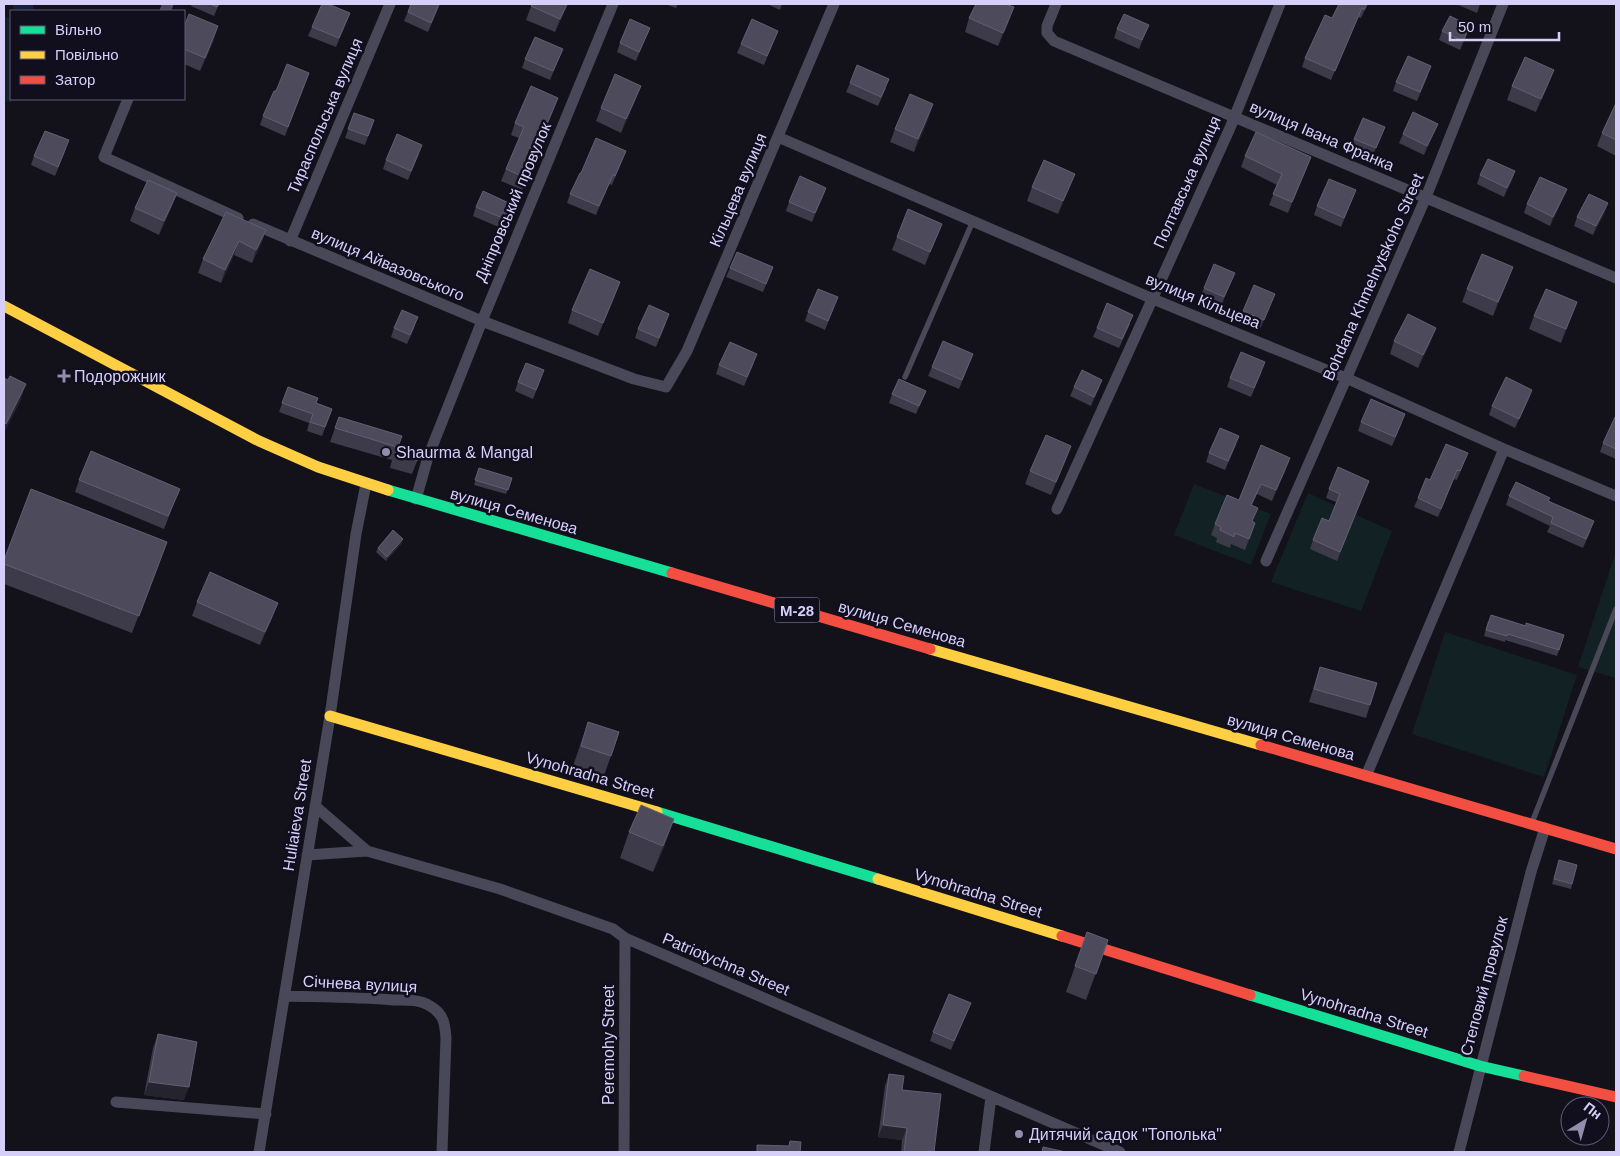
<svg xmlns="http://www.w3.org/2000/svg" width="1620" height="1156" font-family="Helvetica,sans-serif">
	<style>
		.green { fill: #122224 }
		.water { fill: #12213d }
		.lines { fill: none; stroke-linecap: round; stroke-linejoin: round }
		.lane { stroke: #494859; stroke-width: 5.5 }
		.street { stroke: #494859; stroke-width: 11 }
		.fast { stroke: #16e098; stroke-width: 11 }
		.slow { stroke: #ffcf43; stroke-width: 11 }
		.jam { stroke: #f24e42; stroke-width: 11 }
		.wall { fill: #3d3a49 }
		.shaded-wall { fill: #25232e }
		.building { fill: #4d4a5c; stroke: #625f75 }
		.poi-dot { fill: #928dac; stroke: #110e1d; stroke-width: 2 }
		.labels { text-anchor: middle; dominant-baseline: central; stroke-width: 5; stroke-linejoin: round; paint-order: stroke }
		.shield { fill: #110e1d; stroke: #9b95b8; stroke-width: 1 }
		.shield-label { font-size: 15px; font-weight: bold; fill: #d6cffa }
		.street-label { font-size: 16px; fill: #d6cffa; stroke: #110e1d }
		.poi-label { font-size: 16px; fill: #d6cffa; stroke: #110e1d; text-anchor: start }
	</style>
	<rect width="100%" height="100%" fill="#13121a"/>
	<!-- green -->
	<path class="green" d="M4,16L11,19V99H13L11,103L4,100Z
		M1194,484L1271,514L1251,565L1174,535Z
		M1308,493L1392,531L1361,611L1271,582Z
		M1616,551V678L1578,667Z
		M1445,632L1577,675L1544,777L1412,734Z"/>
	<!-- water -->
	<path class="water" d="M13,4H33V9L37,11C30,11 23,8 16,10L13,9Z"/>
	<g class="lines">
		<!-- lane -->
		<path class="lane" d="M905,377L973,221
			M1533,820L1616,609"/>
		<!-- street -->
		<path class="street" d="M1056,4L1047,26V33L1054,41L1616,278
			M165,11L168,4
			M128,99L104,157L238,218
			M778,137L1153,299L1346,378L1504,449L1616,496
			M253,224L482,321L634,379L666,387L687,351L834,4
			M290,241L390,4
			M416,499L428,457L482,321L613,4
			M1057,509L1230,128L1280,4
			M1266,561L1426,197L1503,4
			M1366,776L1504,449
			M315,806L367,851
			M307,855L367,851L500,889L613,929L625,938L1120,1152
			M285,996C321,997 357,997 393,1000C405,1000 420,999 430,1006C444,1014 445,1024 446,1038L442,1152
			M116,1102L266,1114
			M259,1152L330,716L356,534L366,484
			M624,1152L625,938
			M984,1152L991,1097
			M1459,1152L1531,872L1545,828"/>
		<!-- fast -->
		<path class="fast" d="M388,490L672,573
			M657,812L878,879
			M1250,995L1480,1066L1524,1076"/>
		<!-- slow -->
		<path class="slow" d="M4,306L259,441L318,467L388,490
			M930,649L1261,745
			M330,716L657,812
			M878,879L1062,936"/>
		<!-- jam -->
		<path class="jam" d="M672,573L930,649
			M1261,745L1616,849
			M1062,936L1250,995
			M1524,1076L1616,1097"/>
	</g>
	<!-- wall -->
	<path class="wall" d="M192,4H219L214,16L191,6Z
		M411,4H440L428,32L404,21Z
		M532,4H568L555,32L526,20Z
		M665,4H678L676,8Z
		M767,4H782L780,10Z
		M1368,4L1361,18L1358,17L1331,80L1302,67L1305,58Z
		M1456,4H1480L1477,13Z
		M350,13L336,47L308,36L312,27Z
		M969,18L1009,21L998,46L965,32Z
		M184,27L214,40L200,71L184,64Z
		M650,28L636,61L617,52L620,43Z
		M1117,29L1145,34L1139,49L1114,38Z
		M778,31L764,65L737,53L741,44Z
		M1442,31L1467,35L1460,50L1439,40Z
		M563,49L550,80L522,68L525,59Z
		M309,73L285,136L260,125L263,116L276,91Z
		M1428,75L1417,101L1393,91L1396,82Z
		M850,83L886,88L878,106L846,92Z
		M1549,83L1536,112L1507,100L1512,86Z
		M636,99L621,133L596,121L601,108Z
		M1616,103V156L1597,146L1602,133Z
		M554,109L535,152L537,153L522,190L501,181L519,138L511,135L515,123Z
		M354,113L374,120L365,145L345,138Z
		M929,117L914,152L890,142L895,129Z
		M1438,124L1434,133L1424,155L1399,143L1403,134Z
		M1381,136L1372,157L1350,148L1354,139Z
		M66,149L55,176L31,165L34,156Z
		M626,151L612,185L609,184L596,215L567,203L570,194L581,173Z
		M419,154L408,180L383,169L386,160Z
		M1245,156L1311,157L1288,213L1269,205L1277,185L1241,167Z
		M1515,171L1512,180L1504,197L1477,184L1480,175Z
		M1075,174L1058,214L1027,201L1032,187Z
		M826,188L812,222L786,211L789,202Z
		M1356,190L1341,227L1314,215L1317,206Z
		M177,193L172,206L159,235L130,221L135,208Z
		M1563,198L1550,226L1524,213L1527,204Z
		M476,207L508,213L501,228L473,216Z
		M226,212L266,230L261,244L252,263L234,255L221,283L198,273L203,259Z
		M1605,212L1593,235L1574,226L1577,217Z
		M942,224L925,265L892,250L897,237Z
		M773,267L763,292L726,277L730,268Z
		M1513,267L1493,316L1462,302L1467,289Z
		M620,282L598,336L568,323L572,310Z
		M1231,282L1221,306L1200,297L1204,288Z
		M1275,294L1260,329L1240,320L1243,311Z
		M838,297L825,330L805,321L808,312Z
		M1577,302L1561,343L1529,329L1534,316Z
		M666,323L656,347L635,338L638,329Z
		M1130,324L1119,348L1093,337L1097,328Z
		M415,326L407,344L391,337L394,328Z
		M1394,341H1431L1418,368L1390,354Z
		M973,354L959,389L928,376L932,367Z
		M754,363L744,386L716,374L719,365Z
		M1262,371L1251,397L1227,387L1230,378Z
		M541,379L533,399L515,391L518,382Z
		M288,387L316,403L332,409L322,436L307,431L309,423L279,412Z
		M1074,387L1099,388L1091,406L1070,396Z
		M926,391L916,414L889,403L892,394Z
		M1529,399L1515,428L1489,415L1492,406Z
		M339,417L399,444L417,461L412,474L390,468L392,460L330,442Z
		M1616,418V459L1600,452L1603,443Z
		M1361,422L1402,423L1392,446L1358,431Z
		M1236,445L1225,470L1206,462L1209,453Z
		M1261,445L1286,469L1272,501L1257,494L1252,505L1253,522L1255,523L1245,550L1231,544L1230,548L1216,542L1217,538L1211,535L1215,524L1239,500Z
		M1071,446L1051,495L1025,484L1030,471Z
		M1468,453L1457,480L1454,479L1438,517L1414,507L1418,498L1430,480Z
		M479,468L512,478L506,494L474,485Z
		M79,480L175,501L164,529L75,492Z
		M1369,481L1337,561L1310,549L1313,540L1329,521L1336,502L1326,498L1329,489Z
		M1509,496L1549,501L1591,530L1583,548L1547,532L1550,526L1506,505Z
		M402,543L386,561L376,552L378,548Z
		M160,559L132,633L4,584V560Z
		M197,602L273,616L260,645L192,616Z
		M1488,621L1526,626L1564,635L1557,656L1505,640V642L1484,636Z
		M1320,667L1370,705L1366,718L1309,702Z
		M588,722L611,756L602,781L571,772Z
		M629,832L665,845L653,872L620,858Z
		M1559,860L1572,884L1571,889L1552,884Z
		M1087,932L1108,940L1086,1000L1066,992Z
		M971,1003L951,1050L930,1041L933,1032Z
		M158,1034L184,1100L144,1095L153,1048Z
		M889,1074L902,1090L934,1152H901L902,1140L878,1137L885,1086Z"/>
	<!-- shaded-wall -->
	<path class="shaded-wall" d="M567,4H568L555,32L560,19Z
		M1367,4H1368L1361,18L1364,10Z
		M1014,7L1009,21L998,46L1003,33Z
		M218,26L214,40L200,71L205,58Z
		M1470,26L1467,35L1460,50L1463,41Z
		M1554,70L1549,83L1536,112L1541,99Z
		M641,86L636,99L621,133L626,119Z
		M558,98L554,109L530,164L535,152Z
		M933,104L929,117L914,152L918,139Z
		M1438,124L1434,133L1424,155L1427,146Z
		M537,153L533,165L522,190L526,178Z
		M1311,157L1307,168L1288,213L1292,202Z
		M1515,171L1512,180L1504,197L1507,188Z
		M1075,174L1070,187L1058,214L1063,201Z
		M613,175L609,184L596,215L599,206Z
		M826,188L823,197L812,222L815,213Z
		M1567,189L1563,198L1550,226L1553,217Z
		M177,193L172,206L159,235L164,221Z
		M1608,203L1605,212L1593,235L1596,226Z
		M942,224L937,237L925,265L930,252Z
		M266,230L261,244L252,263L256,250Z
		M239,241L234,255L221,283L225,270Z
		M1513,267L1508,281L1493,316L1498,302Z
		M620,282L615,296L598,336L603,323Z
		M1577,302L1572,316L1561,343L1566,329Z
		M1436,328L1431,341L1418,368L1423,355Z
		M1102,380L1099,388L1091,406L1094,397Z
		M26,384L20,402L4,433V430L6,424Z
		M1532,390L1529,399L1515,428L1519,419Z
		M1071,446L1066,460L1051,495L1056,482Z
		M1290,458L1286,469L1272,501L1276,490Z
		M403,539L402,543L386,561L387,557Z
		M278,603L273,616L260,645L265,632Z
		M674,819L665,845L653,872L663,846Z
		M971,1003L967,1012L951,1050L954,1041Z
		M149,1082L189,1087L184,1100L144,1095Z
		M883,1125L907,1128L902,1140L878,1137Z"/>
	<!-- building -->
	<path class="building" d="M210,4H219L217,7Z
		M322,4H328L350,13L339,38L312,27Z
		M411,4H439L431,23L408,12Z
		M532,4H567L560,19L531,6Z
		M976,4H1005L1014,7L1003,33L969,18Z
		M1339,4H1367L1364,10L1362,8L1335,71L1305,58L1325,15L1332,18Z
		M189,14L218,26L205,58L184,49V27Z
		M1124,14L1149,25L1142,40L1117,29Z
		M1450,16L1470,26L1463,41L1442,31Z
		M630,19L650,28L639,52L620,43Z
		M752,19L778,31L767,56L741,44Z
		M535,37L563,49L553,71L525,59Z
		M1408,56L1431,66L1420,92L1396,82Z
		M1525,57L1554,70L1541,99L1512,86Z
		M287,64L309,73L288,127L263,116L274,91H276Z
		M857,65L889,79L881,97L850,83Z
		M615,74L641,86L626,119L601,108Z
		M531,86L558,98L535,152L537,153L526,178L506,169L524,127L515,123Z
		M910,94L933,104L918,139L895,129Z
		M1616,103V140L1602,133Z
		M1413,112L1438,124L1427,146L1403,134Z
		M354,113L374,120L368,136L348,129Z
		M1363,118L1385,127L1376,148L1354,139Z
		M45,131L69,140L58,167L34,156Z
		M1256,132L1311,157L1292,202L1273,194L1282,174L1245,156Z
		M397,134L422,145L411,171L386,160Z
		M596,138L626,151L615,176L613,175L599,206L570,194L580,173H581Z
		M1488,159L1515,171L1507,188L1480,175Z
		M1044,160L1075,174L1063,201L1032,187Z
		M800,176L826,188L815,213L789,202Z
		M1540,177L1567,189L1553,217L1527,204Z
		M1329,179L1356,190L1344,218L1317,206Z
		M148,180L177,193L164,221L135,208Z
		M483,191L511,204L505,219L476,207Z
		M1589,194L1608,203L1596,226L1577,217Z
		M908,209L942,224L930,252L897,237Z
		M226,212L266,230L256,250L239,241L225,270L203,259Z
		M737,252L773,267L766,284L730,268Z
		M1482,254L1513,267L1498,302L1467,289Z
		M1214,264L1235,273L1224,297L1204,288Z
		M590,269L620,282L603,323L572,310Z
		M1254,285L1275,294L1264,320L1243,311Z
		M818,289L838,297L828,321L808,312Z
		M1546,289L1577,302L1566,329L1534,316Z
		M1107,303L1133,315L1122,339L1097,328Z
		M649,305L669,314L659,338L638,329Z
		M402,310L418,317L410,335L394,328Z
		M1408,314L1436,328L1423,355L1394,341Z
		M943,341L973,354L962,380L932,367Z
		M730,342L757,354L747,377L719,365Z
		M1241,352L1265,362L1254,388L1230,378Z
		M526,363L544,370L536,390L518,382Z
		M1082,370L1102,380L1094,397L1074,387Z
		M10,376L26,384L6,424L4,423V378L8,380Z
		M1506,377L1532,390L1519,419L1492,406Z
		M899,379L926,391L919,406L892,394Z
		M288,387L318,398L316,403L332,409L325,427L310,422L313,414L282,403Z
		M1371,399L1405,414L1395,437L1361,422Z
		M339,417L402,436L399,444L420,450L417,461L395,454L397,447L335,428Z
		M1615,417L1616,418V449L1603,443Z
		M1220,428L1239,436L1228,461L1209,453Z
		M1046,435L1071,446L1056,482L1030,471Z
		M1446,444L1468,453L1460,471L1457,470L1441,509L1418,498L1426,478L1430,480Z
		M1261,445L1290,458L1276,490L1261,484L1251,505L1258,508L1252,521L1255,523L1249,539L1235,533L1234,537L1220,530L1221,527L1215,524L1227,495L1239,500Z
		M91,451L180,489L168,516L79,480Z
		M1338,467L1369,481L1340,552L1313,540L1322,518L1329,521L1340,494L1329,489Z
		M479,468L512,478L508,490L475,480Z
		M1516,482L1550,498L1548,501L1594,521L1586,539L1551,523L1553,517L1509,496Z
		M31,489L167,542L139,616L4,564V560Z
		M393,530L403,539L387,557L378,548Z
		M210,572L278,603L265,632L197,602Z
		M1491,615L1526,626V623L1564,635L1559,650L1508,634L1507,636L1486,630Z
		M1320,667L1377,683L1370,705L1314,689Z
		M588,722L619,732L611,756L581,746Z
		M641,805L674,819L663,846L629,832Z
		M1559,860L1577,865L1572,884L1554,879Z
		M1087,932L1108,940L1096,974L1075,966Z
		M949,994L971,1003L954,1041L933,1032Z
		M158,1034L197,1042L189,1087L149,1082Z
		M889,1074L904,1076L902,1090L941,1094L934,1152H904L907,1128L883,1125Z
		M790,1141L801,1142L800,1152H757V1145L789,1146Z
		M1043,1147L1066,1152H1042Z"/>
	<!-- markers -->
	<g class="poi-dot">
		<path d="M61.5 368.5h5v5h5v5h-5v5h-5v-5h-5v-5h5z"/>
		<circle cx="386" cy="452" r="5"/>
		<circle cx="1019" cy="1134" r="5"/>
	</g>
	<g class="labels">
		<!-- shield labels -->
		<rect class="shield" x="774.5" y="597.5" width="45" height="25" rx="4"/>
		<g class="shield-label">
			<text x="797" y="610">М-28</text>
		</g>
		<!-- street labels -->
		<g class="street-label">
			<text transform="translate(325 116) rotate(-67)">Тираспольська вулиця</text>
			<text transform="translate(1322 136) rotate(23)">вулиця Івана Франка</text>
			<text transform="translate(1187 182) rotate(-66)">Полтавська вулиця</text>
			<text transform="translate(738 190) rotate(-67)">Кільцева вулиця</text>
			<text transform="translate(513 202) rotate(-67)">Дніпровський провулок</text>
			<text transform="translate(388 264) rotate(23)">вулиця Айвазовського</text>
			<text transform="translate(1373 277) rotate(-66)">Bohdana Khmelnytskoho Street</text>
			<text transform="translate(1203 301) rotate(22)">вулиця Кільцева</text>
			<text transform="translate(514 511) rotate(16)">вулиця Семенова</text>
			<text transform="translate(902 624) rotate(16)">вулиця Семенова</text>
			<text transform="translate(1291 737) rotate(16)">вулиця Семенова</text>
			<text transform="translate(590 775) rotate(16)">Vynohradna Street</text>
			<text transform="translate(297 815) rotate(-81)">Huliaieva Street</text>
			<text transform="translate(978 893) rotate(17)">Vynohradna Street</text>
			<text transform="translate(726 964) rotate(23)">Patriotychna Street</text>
			<text transform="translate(360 984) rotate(3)">Січнева вулиця</text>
			<text transform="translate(1484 986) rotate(-75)">Степовий провулок</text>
			<text transform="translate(1364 1013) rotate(17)">Vynohradna Street</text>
			<text transform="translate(608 1045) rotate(-90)">Peremohy Street</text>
		</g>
		<!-- poi labels -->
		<g class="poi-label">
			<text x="74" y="376">Подорожник</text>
			<text x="396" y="452">Shaurma &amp; Mangal</text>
			<text x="1029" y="1134">Дитячий садок "Тополька"</text>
		</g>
	</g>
	<!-- border -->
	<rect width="1620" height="1156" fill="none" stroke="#d6cffa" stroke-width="10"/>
	<!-- legend -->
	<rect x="10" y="10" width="175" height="90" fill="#110e1d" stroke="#605b75"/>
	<rect x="20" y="26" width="25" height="8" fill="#16e098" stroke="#605b75"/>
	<text x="55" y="35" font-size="15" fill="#d6cffa">Вільно</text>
	<rect x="20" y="51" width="25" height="8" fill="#ffcf43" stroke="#605b75"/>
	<text x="55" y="60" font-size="15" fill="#d6cffa">Повільно</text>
	<rect x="20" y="76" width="25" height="8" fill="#f24e42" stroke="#605b75"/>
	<text x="55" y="85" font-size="15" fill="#d6cffa">Затор</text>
	<!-- north arrow -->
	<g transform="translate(1585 1121) rotate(37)"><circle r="24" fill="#110e1d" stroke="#605b75"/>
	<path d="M0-4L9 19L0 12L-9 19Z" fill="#928dac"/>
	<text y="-8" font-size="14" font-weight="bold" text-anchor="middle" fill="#d6cffa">Пн</text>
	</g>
	<!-- scale -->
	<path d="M1450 32v8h109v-8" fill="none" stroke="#d6cffa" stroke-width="2.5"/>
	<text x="1458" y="32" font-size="15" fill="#d6cffa" stroke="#110e1d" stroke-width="4" paint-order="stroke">50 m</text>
</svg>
